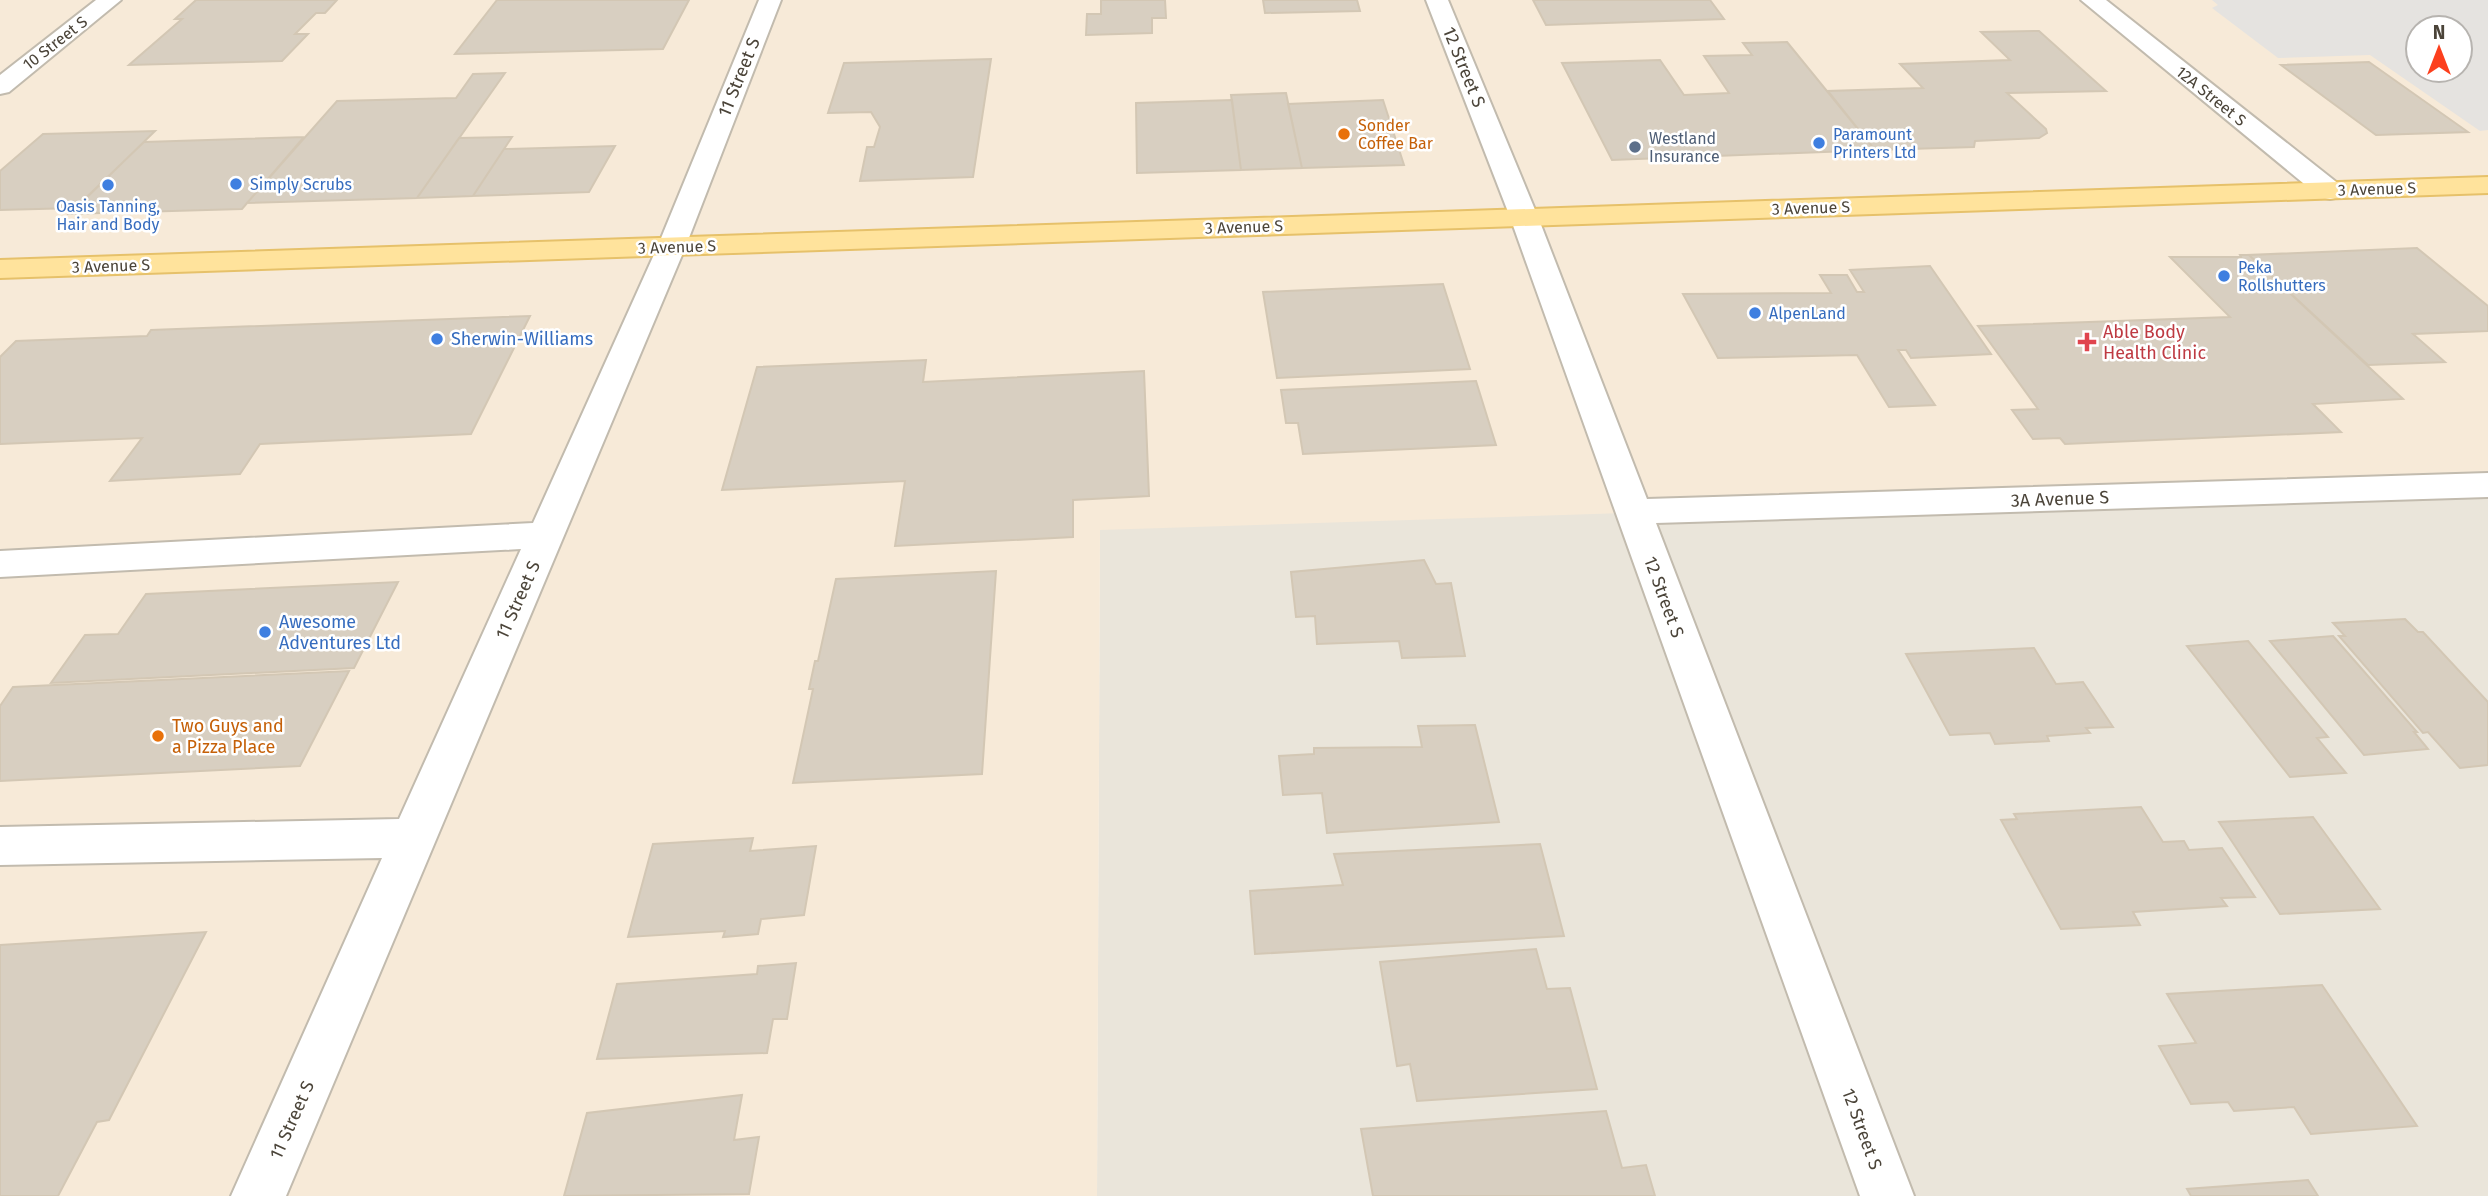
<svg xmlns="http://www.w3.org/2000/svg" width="2488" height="1196" font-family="'Fira Sans',sans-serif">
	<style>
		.residential { fill: #eae5da }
		.commercial { fill: #f7ead8; fill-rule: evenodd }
		.parking { fill: #e5e3e0; fill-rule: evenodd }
		.building { fill: #d8cfc1; stroke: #d3c7b4; stroke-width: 2 }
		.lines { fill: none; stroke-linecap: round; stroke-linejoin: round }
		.minor-casing { stroke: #c2bbae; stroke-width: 4 }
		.major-casing { stroke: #e6c16a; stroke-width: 4 }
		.minor { fill: #fff; fill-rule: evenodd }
		.major { fill: #ffe39c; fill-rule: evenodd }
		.food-dot { fill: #e8710a; stroke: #fff; stroke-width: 2.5 }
		.shop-dot { fill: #3f7fe0; stroke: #fff; stroke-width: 2.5 }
		.service-dot { fill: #5c6f8a; stroke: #fff; stroke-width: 2.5 }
		.health-dot { fill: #e0444e; stroke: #fff; stroke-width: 2.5 }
		.labels { text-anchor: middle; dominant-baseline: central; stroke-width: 5; stroke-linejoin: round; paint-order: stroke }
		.far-street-label { font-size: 16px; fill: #4b4439; stroke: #fff }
		.far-food-label { font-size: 16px; fill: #c56008; stroke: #fff; text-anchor: start }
		.far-shop-label { font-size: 16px; fill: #366cbe; stroke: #fff; text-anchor: start }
		.far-service-label { font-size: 16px; fill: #4e5e75; stroke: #fff; text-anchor: start }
		.street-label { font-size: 18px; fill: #4b4439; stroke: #fff }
		.health-label { font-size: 18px; fill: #be3a42; stroke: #fff; text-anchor: start }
		.shop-label { font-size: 18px; fill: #366cbe; stroke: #fff; text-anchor: start }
		.food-label { font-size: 18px; fill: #c56008; stroke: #fff; text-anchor: start }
	</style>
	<rect width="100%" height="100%" fill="#f6f3ec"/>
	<!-- residential -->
	<path class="residential" d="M2488,485V1196H1097L1100,529Z"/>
	<!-- commercial -->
	<path class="commercial" d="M0,0H2488V485L1100,530L1097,1196H0ZM2418,28H2460V70H2418Z"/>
	<!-- parking -->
	<path class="parking" d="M2212,0H2488V130L2480,131L2370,55L2278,58L2212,8L2218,5ZM2460,28V70H2418V28Z"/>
	<!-- building -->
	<path class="building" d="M196,0H337L325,13H316L295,34H308L282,61L129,65L182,19H175Z
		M497,0H689L663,49L455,54Z
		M1101,0H1165L1166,18H1152V33L1086,35L1087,14H1101Z
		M1263,0H1357L1360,11L1265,13Z
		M1533,0H1710L1724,19L1546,25Z
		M2039,31L2106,91L2007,93L2046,129L2047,133L2039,138L1975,141L1974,147L1875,150L1828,91L1923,88L1900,64L2010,60L1981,32Z
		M1787,42L1875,150L1612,160L1562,63L1660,60L1684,95L1729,93L1704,56L1752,55L1743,43Z
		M991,59L973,177L860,181L867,147H874L880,127L871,112L828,113L844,63Z
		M2369,62L2468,132L2376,135L2281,65Z
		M505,73L417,198L247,203L337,101L456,98L473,74Z
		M1286,93L1302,168L1241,170L1231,95Z
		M1232,100L1241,170L1137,173L1136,103Z
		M1383,100L1404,165L1302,168L1288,104Z
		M155,131L76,208L0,210V171L43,134Z
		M304,137L242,209L69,214L144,142Z
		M512,137L473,196L417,198L459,138Z
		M615,146L589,192L473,196L504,149Z
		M2417,248L2488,306V331L2413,334L2445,362L2368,365L2249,255Z
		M2240,255H2249L2403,399L2313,404L2341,432L2065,444L2060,438L2033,439L2012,410L2038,409L1978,326L2230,317L2170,257H2241Z
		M1930,266L1991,354L1911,358L1906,350H1898L1935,405L1889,407L1857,355L1718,358L1683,294L1831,293L1820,275H1847L1857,292H1864L1850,270Z
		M1443,284L1470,369L1277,378L1263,292Z
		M530,316L471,434L260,444L240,474L110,481L142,438L0,444V357L16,341L147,336L151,330Z
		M926,360L923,382L1144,371L1149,496L1073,500V537L895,546L905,481L722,490L757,367Z
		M1476,381L1496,445L1303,454L1298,423H1286L1281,390Z
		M1424,560L1436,584L1451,583L1465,656L1402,658L1399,641L1317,644L1315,616L1296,617L1291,572Z
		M996,571L982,774L793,783L813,689H809L815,661H818L836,579Z
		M398,582L354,668L51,683L85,635L118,634L146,594Z
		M2405,619L2418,632H2423L2488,702V765L2460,768L2428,732L2423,733L2339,636H2345L2333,623Z
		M2333,636L2417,732H2414L2428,749L2364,755L2270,641Z
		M2248,641L2328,737L2317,738L2346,773L2290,777L2187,646Z
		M2034,648L2056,684L2083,682L2113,727L2086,728L2090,733L2047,736L2049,741L1995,744L1990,733L1950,735L1906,654Z
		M349,671L300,766L0,781V706L13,687Z
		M1475,725L1499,822L1327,833L1322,793L1283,795L1279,756L1314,754V748L1422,747L1418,726Z
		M2141,807L2163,842L2184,841L2189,850L2222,848L2255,897L2221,898L2227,906L2133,912L2140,925L2061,929L2001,820L2017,819L2014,814Z
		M2313,817L2380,909L2280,914L2219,822Z
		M753,838L750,851L816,846L804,915L761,919L758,934L723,937L725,931L628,937L653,844Z
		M1540,844L1564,936L1255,954L1250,891L1343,885L1334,854Z
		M206,932L109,1120L97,1122L58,1196H0V945Z
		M1536,949L1547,989L1570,988L1597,1089L1417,1101L1410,1064L1397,1066L1380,962Z
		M796,963L787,1019H773L767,1053L597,1059L617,984L757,974L758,966Z
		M2322,985L2417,1126L2311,1134L2294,1107L2234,1111L2228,1102L2191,1104L2159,1046L2196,1043L2167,994Z
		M742,1095L734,1140L759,1137L749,1194L564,1196L587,1113Z
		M1606,1111L1622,1168L1646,1165L1655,1196H1373L1361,1129Z
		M2308,1180L2318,1196H2191L2187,1189Z"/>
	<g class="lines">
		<!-- minor casing -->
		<g class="minor-casing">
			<path id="minor" d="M96,0H121L9,92L0,94V75Z
				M759,0H781L685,248L286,1196H231L382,858L0,865V827L399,819L521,549L0,577V551L533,523L657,248Z
				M1426,0H1448L1538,217L1647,499L2488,473V497L1656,523L1914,1196H1860L1510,217Z
				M2081,0H2106L2340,185L2344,191L2340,197L2330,199L2320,197Z"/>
		</g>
		<!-- major casing -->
		<g class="major-casing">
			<path id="major" d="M2488,177V193L0,278V260Z"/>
		</g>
		<!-- minor -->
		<use href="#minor" class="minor"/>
		<!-- major -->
		<use href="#major" class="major"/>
	</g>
	<!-- markers -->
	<g class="food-dot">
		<circle cx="1344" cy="134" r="7"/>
		<circle cx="158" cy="736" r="7"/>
	</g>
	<g class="shop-dot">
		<circle cx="1819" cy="143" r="7"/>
		<circle cx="236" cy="184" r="7"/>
		<circle cx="108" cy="185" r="7"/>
		<circle cx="2224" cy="276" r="7"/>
		<circle cx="1755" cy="313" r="7"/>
		<circle cx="437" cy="339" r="7"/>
		<circle cx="265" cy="632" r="7"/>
	</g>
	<circle class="service-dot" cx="1635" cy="147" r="7"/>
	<path class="health-dot" d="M2083.5 331.5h7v7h7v7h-7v7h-7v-7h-7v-7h7z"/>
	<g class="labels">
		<!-- far-street labels -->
		<g class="far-street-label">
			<text transform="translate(55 43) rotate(-38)">10 Street S</text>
			<text transform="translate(2211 96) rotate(39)">12A Street S</text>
			<text transform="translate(2377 189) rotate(-2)">3 Avenue S</text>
			<text transform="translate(1811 208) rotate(-2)">3 Avenue S</text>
			<text transform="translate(1244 227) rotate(-2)">3 Avenue S</text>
			<text transform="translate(677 247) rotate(-2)">3 Avenue S</text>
			<text transform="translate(111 266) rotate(-2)">3 Avenue S</text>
		</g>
		<!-- far-food labels -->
		<g class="far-food-label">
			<text x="1358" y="125">Sonder<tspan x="1358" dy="18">Coffee Bar</tspan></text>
		</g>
		<!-- far-shop labels -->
		<g class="far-shop-label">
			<text x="1833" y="134">Paramount<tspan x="1833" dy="18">Printers Ltd</tspan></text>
			<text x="250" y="184">Simply Scrubs</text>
			<text x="108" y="206" text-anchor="middle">Oasis Tanning,<tspan x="108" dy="18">Hair and Body</tspan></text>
			<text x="2238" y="267">Peka<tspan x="2238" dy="18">Rollshutters</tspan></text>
			<text x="1769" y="313">AlpenLand</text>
		</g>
		<!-- far-service labels -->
		<g class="far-service-label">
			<text x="1649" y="138">Westland<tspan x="1649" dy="18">Insurance</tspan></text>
		</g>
		<!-- street labels -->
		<g class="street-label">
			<text transform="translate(1464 67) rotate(68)">12 Street S</text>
			<text transform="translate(739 77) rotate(-68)">11 Street S</text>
			<text transform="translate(2060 499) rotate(-2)">3A Avenue S</text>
			<text transform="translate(1664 597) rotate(70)">12 Street S</text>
			<text transform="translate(518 600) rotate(-66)">11 Street S</text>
			<text transform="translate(292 1120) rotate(-66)">11 Street S</text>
			<text transform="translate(1862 1129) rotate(70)">12 Street S</text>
		</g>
		<!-- health labels -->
		<g class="health-label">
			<text x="2103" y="332">Able Body<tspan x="2103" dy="21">Health Clinic</tspan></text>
		</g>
		<!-- shop labels -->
		<g class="shop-label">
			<text x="451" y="339">Sherwin-Williams</text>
			<text x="279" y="622">Awesome<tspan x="279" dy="21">Adventures Ltd</tspan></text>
		</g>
		<!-- food labels -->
		<g class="food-label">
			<text x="172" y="726">Two Guys and<tspan x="172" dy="21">a Pizza Place</tspan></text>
		</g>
	</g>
	<!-- north arrow -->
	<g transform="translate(2439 49)"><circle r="33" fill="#ffffff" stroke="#b7b4b0" stroke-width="2"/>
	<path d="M0-5L12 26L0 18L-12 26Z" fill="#fc3f1d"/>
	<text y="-10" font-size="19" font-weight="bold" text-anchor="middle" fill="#4b4439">N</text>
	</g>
</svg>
